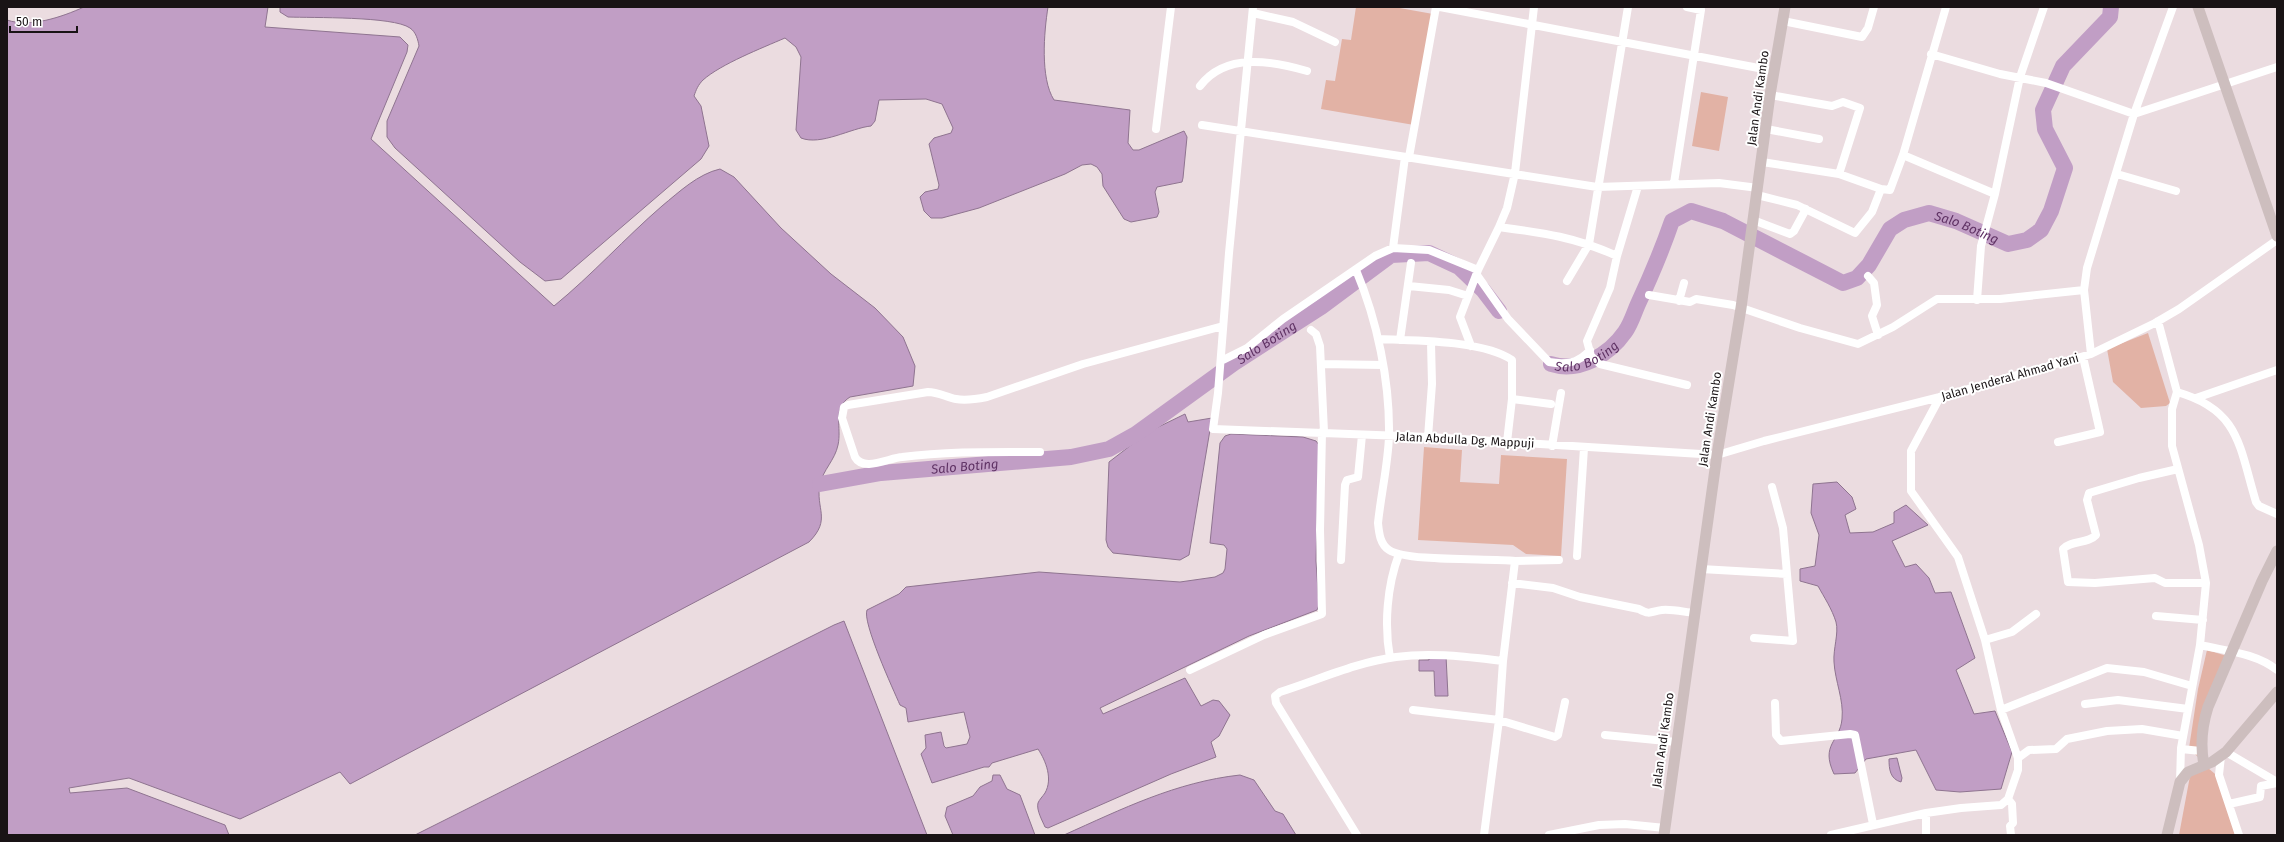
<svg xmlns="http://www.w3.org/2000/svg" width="2284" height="842" font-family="'Fira Sans',sans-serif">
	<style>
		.green { fill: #e2b2a5 }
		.water { fill: #c19ec5; stroke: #8f7490 }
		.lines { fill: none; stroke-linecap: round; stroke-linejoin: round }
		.river { stroke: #c19ec5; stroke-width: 16 }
		.street { stroke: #fff; stroke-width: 8 }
		.secondary { stroke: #cdbebe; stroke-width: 11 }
		.labels { text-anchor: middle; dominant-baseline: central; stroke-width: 4; stroke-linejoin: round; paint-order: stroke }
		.street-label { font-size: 12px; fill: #191315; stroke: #fff }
		.water-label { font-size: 13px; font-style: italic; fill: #5f3264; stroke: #fff }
	</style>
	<rect width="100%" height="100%" fill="#ebdce0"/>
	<!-- green -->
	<path class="green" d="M1356,7H1394L1433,14L1414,125L1321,109L1326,80L1335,81L1342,39L1351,40Z
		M1701,92L1728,97L1719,151L1692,146Z
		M2148,333L2170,403L2166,406L2141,408L2113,382L2107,349Z
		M1424,447L1462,450L1460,482L1499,484L1501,455L1567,459L1561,556L1526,554L1513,545L1418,540Z
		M2207,650L2227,656L2199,758L2189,748L2198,689Z
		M2208,768L2221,779L2235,835H2179L2190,776Z"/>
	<!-- water -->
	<path class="water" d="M84,7H268L265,27L400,37L408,45L407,52L371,139L554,306C592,275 625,238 662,206C679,192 698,174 720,169L734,177L781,228L831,274L875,308L903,337L915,366L913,386L850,397C832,408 842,428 838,445C835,460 823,470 820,484C815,509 832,519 809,542L350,784L340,772L240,819L129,778L69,788L70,793L127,788L225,825L229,835H7V20C30,28 62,17 84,7Z
		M280,7H1048C1044,32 1040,78 1054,100L1130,110L1128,143L1133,150H1139L1184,131L1187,137L1183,178L1182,182L1157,187L1155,192L1159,212L1157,217L1131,222L1124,219L1103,186L1102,174L1097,167L1091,164L1082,165L1065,174L979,208L942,218H931L924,211L920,197L925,192L938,189L939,185L929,144L934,138L951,133L953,128L942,104L926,99L879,100L875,121L871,126C851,128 821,146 801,138L796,130L801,57L796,47L785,38C762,48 721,64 703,80C698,85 696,90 694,96L701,106L709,146L701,159L561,279L545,281L520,262L395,148L387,137V121L419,46C418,40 416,32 410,28C393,16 312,18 288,17L280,12Z
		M1185,414L1188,422L1212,418L1189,555L1180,560L1113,553L1108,547L1106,540L1109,462L1148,432Z
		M1231,434L1303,437L1316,441L1319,445L1316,561L1319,605L1317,610L1249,636L1100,708L1103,714L1185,678L1201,706L1213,700L1219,701L1230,715L1219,736L1211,742L1216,757L1171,774L1048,828L1045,827C1043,822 1036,810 1038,803C1039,800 1043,796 1045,793C1053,779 1046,761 1038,749L992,763L989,767H984L932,783L921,754L926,748L925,735L941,732L944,746L946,748L967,744L970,737L964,712L908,722L906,708L900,705C893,689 862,622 867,610L899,594L906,587L1039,572L1180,582L1215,577L1223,573L1225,569L1227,549L1224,545L1210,543L1220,443L1225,436Z
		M1837,482L1852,497L1856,509L1845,515L1850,533L1873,532L1894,523V512L1906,505L1928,525L1892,541L1905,567L1916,564L1929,578L1935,593L1951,592L1975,658L1956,670L1974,714L1995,711L2012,752L2001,789L1960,792L1936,790L1916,750L1866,759L1855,773L1834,774C1820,744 1840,742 1842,719C1844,700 1835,681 1834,662C1833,649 1839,633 1836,622C1832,609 1824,597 1818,586L1800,581V569L1815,566L1819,535L1811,513L1813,484Z
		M844,621L927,835H415L834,625Z
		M1446,656L1448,696H1435L1434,671H1419V660H1429V657Z
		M1897,758L1902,778L1901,782C1890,779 1889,769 1889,759Z
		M993,775H1000L1007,789L1020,795L1035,835H953L945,816L947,807L973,796L980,787L992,781Z
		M1240,775L1254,780L1275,811L1283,814L1296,835H1064C1122,809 1176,782 1240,775Z"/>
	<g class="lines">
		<!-- river -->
		<g class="river">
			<path id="s1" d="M1551,364C1579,373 1609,355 1625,332C1631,324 1634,313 1638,304C1651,276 1662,250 1672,221L1691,211L1723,221L1843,283L1857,278L1869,265L1890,229L1904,220L1929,213L1956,221L2008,244L2027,240L2041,230L2051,211L2065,168L2045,129L2043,110L2063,66L2110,17L2111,7"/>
			<path id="s2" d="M820,484L881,473L1071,457L1109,449L1136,434L1234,363L1321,307L1391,255L1429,253L1459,267L1483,290L1499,311"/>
		</g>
		<!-- street -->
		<path class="street" d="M1253,7L1229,253L1218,393L1213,429L1429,437L1717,455L1764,441L1940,397L2091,354L2155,323L2179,309L2277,240
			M1440,7L1774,71
			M1534,7L1515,173L1507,208L1499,227C1544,233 1575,237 1617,256
			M1253,13L1293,22L1335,42
			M1783,21L1862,37L1868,28L1874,7
			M1931,54L2000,74L2046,83L2134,114L2277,67
			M1200,86C1226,52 1272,61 1307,71
			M1770,95L1832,106L1843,102L1860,108L1839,174
			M1202,125L1597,187L1719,183L1758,188
			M1156,129L1171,7
			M1766,129L1819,139
			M1903,155L1995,194L2020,77L2044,7
			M1409,157L1436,7
			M1762,162L1839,174L1881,189L1890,190L1903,155L1946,7
			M2117,174L2176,191
			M1674,183L1701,10L1687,7
			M1638,186L1617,256L1610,288L1587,341L1591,356L1600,364L1687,385
			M1757,195L1797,205L1855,233L1872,212L1881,189
			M1753,220L1790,234L1794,231L1806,209
			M1393,248L1405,157
			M1356,270C1377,320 1390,381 1389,436C1388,465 1381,494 1378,523C1379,533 1380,544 1389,550C1407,562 1489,558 1515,561L1503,661
			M1477,275L1508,319L1549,362C1566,365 1579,363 1590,350
			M1868,276L1874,283L1877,305L1872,316L1878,335
			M1567,281L1589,244L1628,7
			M1409,286L1449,290L1468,296
			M1649,295L1690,302L1696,299L1733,305L1800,328L1858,344L1893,327L1937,299H2000L2084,290
			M1977,300L1981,246L1995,194
			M1679,301L1684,283
			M2158,321L2177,392L2172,409V446L2199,545L2206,583L2200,645L2181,748L2180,782
			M1311,330L1316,334L1320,346L1324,432
			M1380,339C1415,341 1483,340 1512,360V399L1551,404
			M1400,340L1411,263
			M1471,346L1460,317L1478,270L1499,227
			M2091,354L2084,290L2087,268L2134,114L2173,7
			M1221,361L1247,348L1283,319L1375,256L1393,248L1429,250L1478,270
			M1321,364L1383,365
			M2177,392C2240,410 2239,446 2256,502L2259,506L2277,514
			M2196,398L2277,370
			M1428,437L1432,384L1431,343
			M1507,442L1512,399
			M2058,442L2100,432L2083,357
			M1552,446L1561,393
			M1040,452C994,452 948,451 902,457C889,458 863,472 855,457L842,418L844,407L848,405L928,392C938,392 946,397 956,399C966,401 977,399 987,397L1083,364L1223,326
			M2178,469L2139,478L2089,493L2087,500L2096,535C2088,544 2071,540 2063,549L2068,582L2095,583L2155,578L2165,583H2206
			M1772,487L1783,528L1787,574
			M1577,556L1584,448
			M1341,560L1345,485L1347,480L1358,477L1362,435
			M1515,561L1559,560
			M1701,569L1787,574L1793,641L1754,638
			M1512,583L1553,588L1580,597L1639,609C1651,616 1651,611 1662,610C1672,609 1684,612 1694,613
			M2156,616L2203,620
			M1985,640L2012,632L2036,614
			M2200,645C2226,651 2256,653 2277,670
			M1390,658C1384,625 1387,586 1399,554
			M1190,670L1264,635L1322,614L1320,530L1322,432
			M1775,703L1776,735L1781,741L1850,734L1855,735L1873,824
			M2085,704L2118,700L2188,709
			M1413,710L1499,720L1555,737L1558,735L1565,702
			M2001,710L2107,668L2144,672L2192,686
			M1605,735L1676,742
			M2181,749L2201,751
			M2226,752L2277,782
			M2221,756L2219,775L2239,835
			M2018,758L2029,750L2056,749L2067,739L2107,731L2142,729L2183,736
			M2008,799L2012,804L2013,823L2010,826L2011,835
			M2229,804L2260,797L2261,786L2277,783
			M1926,813V835
			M1357,835L1276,703L1275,696L1280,692C1318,680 1357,662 1396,657C1432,652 1467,657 1503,661L1499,720L1484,835
			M1549,835L1599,825L1625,824L1665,828
			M1831,835L1926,813L1961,808L2001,805L2008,799L2018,770V758L2001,710L1985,640L1958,557L1911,491V451L1940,397"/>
		<!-- secondary -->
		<path class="secondary" d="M2198,7L2277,236
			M2204,765C2200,745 2202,726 2208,707L2262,581L2277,551
			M1664,835L1717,455L1741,308L1770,95L1785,7
			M2167,835L2180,782L2188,772L2212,762L2226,752L2277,692"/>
	</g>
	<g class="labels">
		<!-- street labels -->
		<g class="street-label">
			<text transform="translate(1758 98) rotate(-82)">Jalan Andi Kambo</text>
			<text transform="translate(2010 377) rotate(-16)">Jalan Jenderal Ahmad Yani</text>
			<text transform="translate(1710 419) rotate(-81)">Jalan Andi Kambo</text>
			<text transform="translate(1465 440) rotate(3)">Jalan Abdulla Dg. Mappuji</text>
			<text transform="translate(1663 740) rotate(-82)">Jalan Andi Kambo</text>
		</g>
		<!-- water labels -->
		<g class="water-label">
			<text stroke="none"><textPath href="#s1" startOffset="554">Salo Boting</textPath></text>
			<text stroke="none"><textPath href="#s2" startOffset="482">Salo Boting</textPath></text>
			<text stroke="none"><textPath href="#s1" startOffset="38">Salo Boting</textPath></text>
			<text stroke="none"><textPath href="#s2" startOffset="146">Salo Boting</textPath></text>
		</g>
	</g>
	<!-- border -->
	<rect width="2284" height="842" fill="none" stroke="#191315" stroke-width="16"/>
	<!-- scale -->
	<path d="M10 26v6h67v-6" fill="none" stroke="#191315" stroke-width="2"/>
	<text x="16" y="26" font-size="12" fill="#191315" stroke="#ffffff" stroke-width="3" paint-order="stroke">50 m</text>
</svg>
